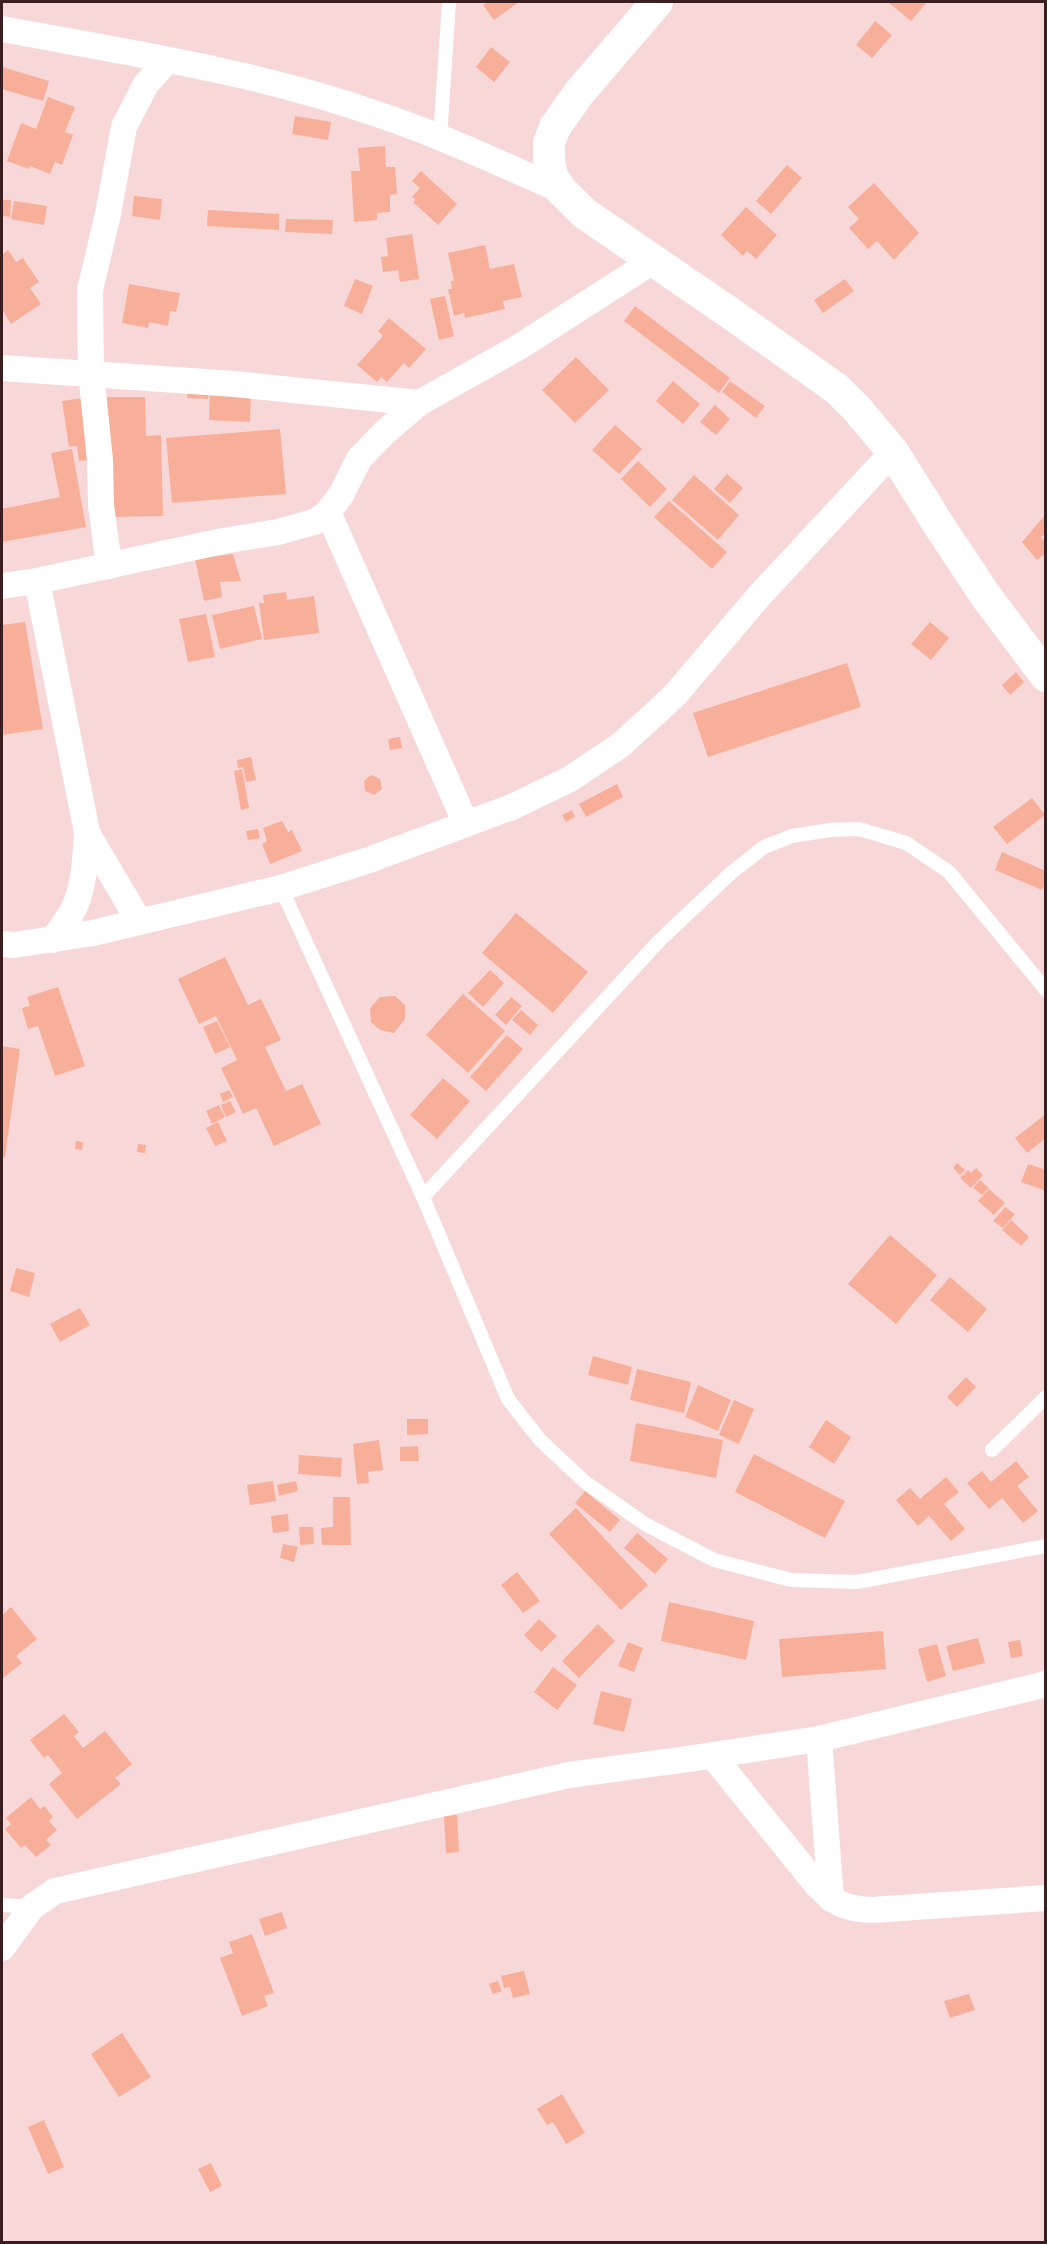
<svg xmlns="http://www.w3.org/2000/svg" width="1047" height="2244" font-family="'Fira Sans Condensed',sans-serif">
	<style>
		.building { fill: #f7af99 }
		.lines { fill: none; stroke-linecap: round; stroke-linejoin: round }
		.service { stroke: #fff; stroke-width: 14 }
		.minor { stroke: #fff; stroke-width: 26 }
		.tertiary { stroke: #fff; stroke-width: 32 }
	</style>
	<rect width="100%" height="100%" fill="#f8d7d8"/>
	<!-- building -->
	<path class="building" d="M488,2H519L494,20L483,5Z
		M888,2H927L911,21Z
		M875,21L892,35L872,58L856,45Z
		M491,47L510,62L494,82L476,67Z
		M2,67L49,81L43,101L2,89Z
		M48,97L75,107L65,132L73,135L62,165L55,162L50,174L30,166L29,169L7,161L21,123L36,129Z
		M295,116L331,122L328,140L292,134Z
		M385,146L386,167H395L397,194L390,195V212L377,213V220L354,222L351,171H360L358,148Z
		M787,165L802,178L771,214L756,201Z
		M421,171L457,204L438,225L413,202L416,200L412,197L420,188L412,181Z
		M874,183L919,233L894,260L877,241L868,249L849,228L859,219L848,207Z
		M134,196L162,199L160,220L132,216Z
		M2,200H11L10,217L2,216Z
		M14,201L47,206L44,225L11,219Z
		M746,207L777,235L756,259L747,251L743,256L721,235Z
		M208,210L279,214V230L207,226Z
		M286,219L333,220L332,234L285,232Z
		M412,234L419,279L400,282L398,270L383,272L381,257L388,256L386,238Z
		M485,245L490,269L514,264L522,297L503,301L505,309L465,318L464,313L454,316L448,289H452L451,281H454L448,253Z
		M8,250L16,262L23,258L39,282L30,288L41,304L11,324L2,309V255Z
		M355,279L373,286L362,314L344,306Z
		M845,279L854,291L823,313L814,300Z
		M129,284L180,293L176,312L170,311L168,326L149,322L148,328L122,323Z
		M445,296L454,336L439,340L430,299Z
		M635,306L730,378L719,393L624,321Z
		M389,318L426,349L409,368L404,363L387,382L381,377L377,382L357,365L383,336L378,331Z
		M576,357L609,390L575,423L542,390Z
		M673,381L700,404L683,424L656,401Z
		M730,381L765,406L756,418L722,392Z
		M188,384L209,386L208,399L187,398Z
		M210,388L251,390L250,422L209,420Z
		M107,397H145L146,436L161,435L163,516L110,517Z
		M83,398L91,460L79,461L77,446L69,447L62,401Z
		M715,405L730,419L716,435L700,422Z
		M615,425L642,449L619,474L592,450Z
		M280,429L286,494L172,503L166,438Z
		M72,449L86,527L2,542V509L60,497L51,453Z
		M638,461L667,489L650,507L621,479Z
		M727,474L743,488L730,503L714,489Z
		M694,475L739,515L718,540L672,500Z
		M669,501L727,552L712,569L654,517Z
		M1046,514V533L1041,537L1046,544V553L1037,560L1022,542Z
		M233,554L241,581L220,582L222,597L204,601L195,559Z
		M286,592L287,600L314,596L319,633L264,640L259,603H264L263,595Z
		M254,606L262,639L220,649L212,615Z
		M206,614L215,657L188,662L179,619Z
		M25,622L43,729L2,735V625Z
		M930,622L949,638L931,660L911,644Z
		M847,663L861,707L708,757L693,713Z
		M1016,672L1024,682L1010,695L1002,685Z
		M400,737L402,748L390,750L388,739Z
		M251,757L256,780L246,782L243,767L238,768L237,760Z
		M242,769L249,808L241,810L234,771Z
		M371,775L380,779L382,789L374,795L365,791L364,781Z
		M617,784L623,797L586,817L579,804Z
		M1032,798L1045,815L1007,844L993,827Z
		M572,810L575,817L566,822L562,815Z
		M282,821L288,832L292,830L302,851L270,864L262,844L267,841L263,828Z
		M258,829L260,838L248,840L246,831Z
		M1002,852L1046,871V883L1042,890L995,870Z
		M516,913L588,972L553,1013L482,953Z
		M225,957L248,1005L261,999L281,1040L265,1047L286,1091L302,1084L321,1124L274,1146L256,1108L243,1114L221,1068L237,1060L216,1016L199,1024L178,979Z
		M490,970L504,983L483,1007L468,993Z
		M58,987L85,1066L55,1076L38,1026L28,1029L22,1008L30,1006L27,997Z
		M463,994L505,1031L468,1073L426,1035Z
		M395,996L405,1005V1019L394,1033L380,1030L371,1022L370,1008L380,997Z
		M511,997L522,1006L506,1025L495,1015Z
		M521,1010L538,1025L530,1035L512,1020Z
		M217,1021L230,1047L215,1054L203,1027Z
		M507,1035L523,1049L486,1091L470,1077Z
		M2,1046L20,1049L5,1157H2Z
		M443,1078L470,1101L437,1139L410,1115Z
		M229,1090L233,1097L223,1102L220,1094Z
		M230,1101L236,1112L226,1117L221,1105Z
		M219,1105L225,1117L212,1124L206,1111Z
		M1046,1114V1138L1027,1153L1015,1138Z
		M218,1122L227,1141L215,1146L206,1128Z
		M76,1141L83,1142L82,1150L75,1149Z
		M138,1144L146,1145L145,1153L137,1152Z
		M957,1163L965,1170L960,1175L953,1168Z
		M1028,1164L1046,1170V1191L1021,1182Z
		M976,1168L983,1175L971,1188L960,1178L968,1170L971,1173Z
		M980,1180L989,1188L982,1195L973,1188Z
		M989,1189L1005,1203L994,1215L978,1201Z
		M1005,1207L1015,1214L1003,1228L993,1221Z
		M1011,1220L1029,1237L1021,1246L1002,1230Z
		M890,1235L937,1275L896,1324L848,1284Z
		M16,1268L35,1273L29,1297L10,1291Z
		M950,1277L987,1309L968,1332L930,1300Z
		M80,1308L90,1325L60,1342L50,1324Z
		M593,1356L632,1367L628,1385L588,1375Z
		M637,1369L691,1382L684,1413L630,1400Z
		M966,1377L976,1387L957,1407L947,1397Z
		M698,1385L731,1400L718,1431L685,1417Z
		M734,1400L754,1409L739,1444L719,1435Z
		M407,1419H428V1434L407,1435Z
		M826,1420L851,1437L834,1464L809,1447Z
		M636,1423L723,1440L716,1478L630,1461Z
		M379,1440L383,1470L368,1472L369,1483L357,1484L353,1444Z
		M418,1446L419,1461H400V1447Z
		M754,1454L845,1501L825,1538L735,1492Z
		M299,1455L342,1458L341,1477L298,1474Z
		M1016,1461L1029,1477L1017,1486L1038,1511L1023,1523L1002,1498L989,1509L967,1483L982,1471L991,1482Z
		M946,1477L959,1492L944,1504L965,1529L951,1541L929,1516L918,1526L896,1500L910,1488L920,1499Z
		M273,1481L276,1501L250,1505L247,1485Z
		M296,1481L298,1491L279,1496L277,1485Z
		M585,1491L620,1520L610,1532L575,1503Z
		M333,1497H350L351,1545H322L321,1528L333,1527Z
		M576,1508L648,1585L621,1610L549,1534Z
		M288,1514L289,1531L273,1533L271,1516Z
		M299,1527H313L314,1544L300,1545Z
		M637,1533L668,1559L655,1574L624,1548Z
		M283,1544L298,1547L294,1562L280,1558Z
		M517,1572L540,1601L523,1613L501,1585Z
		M669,1602L754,1621L746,1660L661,1641Z
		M11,1607L37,1639L16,1656L22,1663L2,1679V1615Z
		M539,1619L557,1636L541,1652L524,1635Z
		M598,1624L615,1641L579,1678L562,1661Z
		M883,1631L886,1669L782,1677L779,1639Z
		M978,1638L985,1663L953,1671L946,1646Z
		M1020,1640L1023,1656L1011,1658L1008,1642Z
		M628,1642L643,1648L634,1672L618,1666Z
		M937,1644L946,1676L927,1682L918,1649Z
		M553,1667L577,1685L557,1710L534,1692Z
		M601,1691L632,1699L624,1732L593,1724Z
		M64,1714L79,1732L74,1736L83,1748L105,1731L132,1764L115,1778L121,1784L77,1819L49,1784L62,1773L48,1755L44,1758L30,1740Z
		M31,1797L40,1809L44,1806L53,1817L49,1821L57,1830L46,1840L51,1845L36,1857L25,1845L21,1848L5,1829L11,1824L6,1818Z
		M457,1815L459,1852L446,1853L444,1816Z
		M282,1912L287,1928L265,1936L259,1919Z
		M252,1934L274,1993L264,1996L268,2006L242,2016L220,1958L233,1953L229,1942Z
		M524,1971L530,1994L513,1998L510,1987L504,1988L501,1976Z
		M498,1981L502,1991L493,1994L489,1984Z
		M969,1994L975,2010L950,2018L944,2001Z
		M122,2033L151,2077L119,2097L91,2054Z
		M562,2094L585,2133L566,2144L553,2122L547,2125L537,2109Z
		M44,2120L64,2167L48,2174L28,2127Z
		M211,2163L222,2186L210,2192L198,2169Z"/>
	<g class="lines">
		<!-- service -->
		<path class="service" d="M440,138L449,2
			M281,888L423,1197L508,1399L540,1440L585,1482L645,1524L714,1560L791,1580L857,1582L1046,1546
			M423,1197L660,940L731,873L764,847L792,836L830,830L859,829L906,843L949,872L1046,990
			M992,1450L1046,1397
			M2,1905L32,1907"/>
		<!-- minor -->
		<path class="minor" d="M2,29C125,52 252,71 371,112C436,133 498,163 561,190
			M2,368L235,384L419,403
			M328,512L466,824
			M109,566L101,505L100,460L91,373L90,290L108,214L124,127L146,84L168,60
			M37,581L87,832C85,859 85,888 72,912C66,922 59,931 53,940
			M2,586L37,581L223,541L278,532L317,521L328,512L341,495L359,459L385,432L419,403L519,347L653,261
			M87,833L139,921
			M2,944L14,945L93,933L281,888L369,860L512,807L570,779L622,744L675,695L760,595L893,452
			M819,1739L831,1899
			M712,1755L817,1885C836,1904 845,1909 872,1910L1046,1898
			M2,1948L32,1907L55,1891L569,1775L688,1759L819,1739L1046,1684"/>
		<!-- tertiary -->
		<path class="tertiary" d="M657,2L579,93L555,127L549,143V160L552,176L561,190L584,213L730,313L837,389L857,409L893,452L940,527L985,595L1046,676"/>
	</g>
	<!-- border -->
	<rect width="1047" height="2244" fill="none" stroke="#3b1e20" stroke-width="6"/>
</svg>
